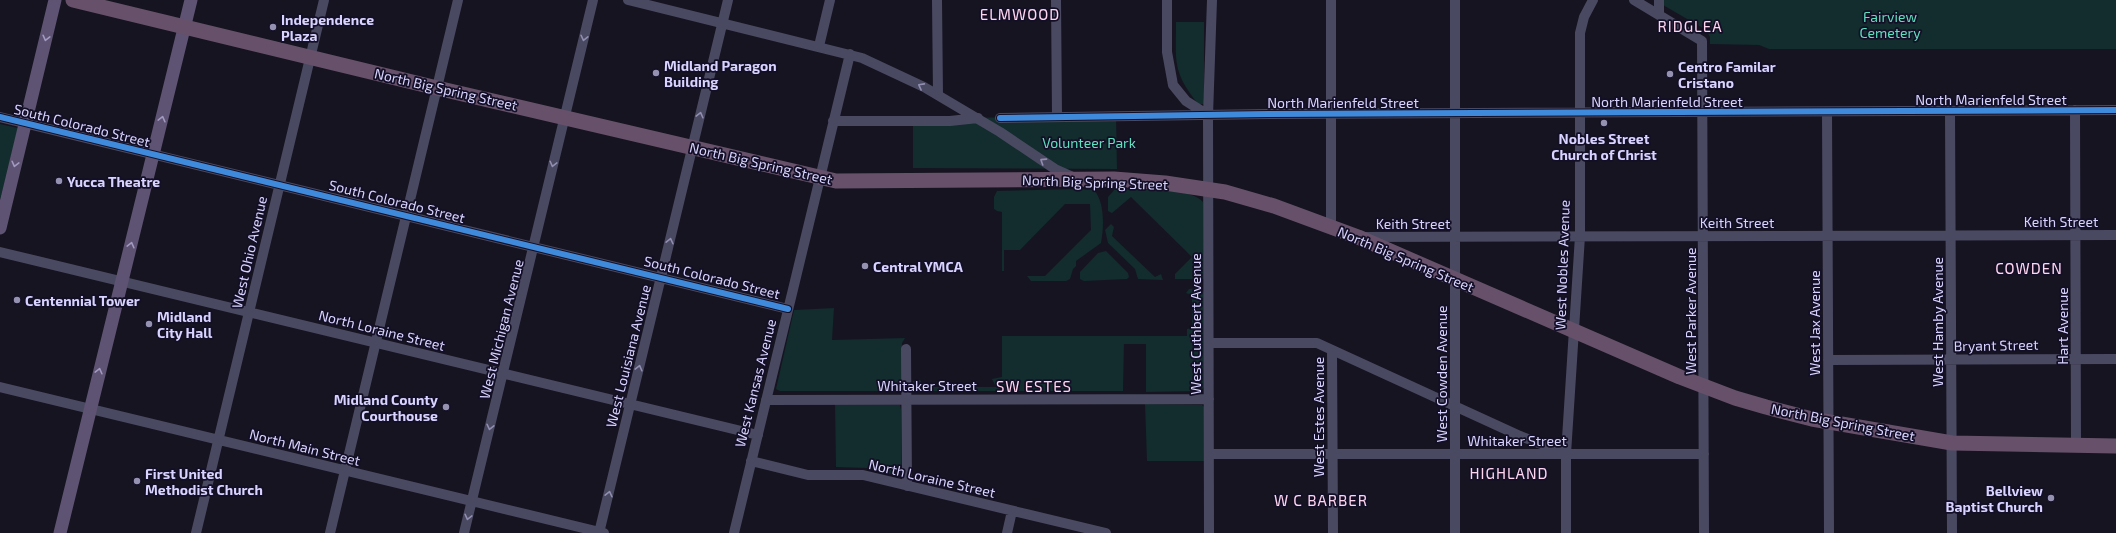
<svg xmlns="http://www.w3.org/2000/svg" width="2116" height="533" font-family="'Exo 2',sans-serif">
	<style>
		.green { fill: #132c2d }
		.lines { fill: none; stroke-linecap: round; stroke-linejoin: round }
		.minor { stroke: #4a4962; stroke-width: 10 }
		.major { stroke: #5e5373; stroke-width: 13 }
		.highway { stroke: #67516a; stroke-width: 15 }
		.cycleway-casing { stroke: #130f26; stroke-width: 8 }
		.cycleway { stroke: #408adc; stroke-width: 6 }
		.oneway { stroke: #a29ac0 }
		.oneway2 { stroke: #928eb0 }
		.poi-dot { fill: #9591b1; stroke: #130f26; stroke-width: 1.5 }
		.labels { text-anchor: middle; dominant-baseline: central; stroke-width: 3.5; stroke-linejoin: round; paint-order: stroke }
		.park-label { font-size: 14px; fill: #5fe0c0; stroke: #130f26 }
		.poi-label { font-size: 14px; font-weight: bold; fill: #d9d4ff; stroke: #130f26; text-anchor: start }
		.street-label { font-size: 14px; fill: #d9d4ff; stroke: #130f26 }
		.neighbourhood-label { font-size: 15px; letter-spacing: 1px; fill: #ffd6f0; stroke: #130f26 }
	</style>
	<rect width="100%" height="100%" fill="#161421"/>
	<!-- green -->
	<path class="green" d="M1663,0H2116V49H1769L1759,45L1710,44V37L1706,30L1663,5Z
		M1176,22H1204V104H1198C1172,71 1176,62 1176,22Z
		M1116,115L1117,169L913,168V119Z
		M0,124L18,128L0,200Z
		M1076,189L1094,190C1105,202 1104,228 1101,243L1076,261V266L1073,269L1070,279L1066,281H1031L1027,276H1045L1091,230L1090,204H1065L1020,250H1004V271H1002V212L997,211L994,209V197L997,191Z
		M1115,189C1134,190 1192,187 1203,202L1204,279H1175V274L1192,257L1131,197L1112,213L1108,211V197Z
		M1111,224L1114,227L1112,236L1155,277L1161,274L1163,280L1138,279L1135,269L1108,243L1105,230Z
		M1106,251L1128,273L1129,277L1127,279L1084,281L1080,279V272L1098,253Z
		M1199,288L1204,292V387L1200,391L1146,392V344H1124L1123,391H918L912,386L913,381L920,380L925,387H996L992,379L1002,377V336H1187V329L1192,328V295L1186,293L1189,289Z
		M834,308L832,340L905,338L902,343V384L894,391H780L776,389L794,310Z
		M835,404L900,405L901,410V475L899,476L866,468L836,467Z
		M1145,404L1202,405L1204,407V461H1147Z"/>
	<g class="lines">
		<!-- minor -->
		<path class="minor" d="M628,0L862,58L924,87L1000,132L1055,169L1073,177
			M937,0L938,95
			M1056,0L1057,116
			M1167,0V52L1173,85L1186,101L1208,115
			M1634,0L1702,41L1704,533
			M1659,15V0
			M819,46L830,0
			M2075,110L2076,445
			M1827,112L1829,533
			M1950,112L1952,533
			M0,117L788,309
			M1000,118L1268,114L2116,110
			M833,121H950L978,118
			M1331,226V0
			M1364,237L2116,235
			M0,252L758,435
			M1209,343H1317L1520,436L1560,451
			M906,349L907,486
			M1332,350L1333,533
			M1828,360L2116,359
			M0,387L604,533
			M766,400L1209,399
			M1209,454H1704
			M751,461L808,475H863L1106,533
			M196,533L324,0
			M330,533L458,0
			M464,533L593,0
			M599,533L728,0
			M734,533L850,54
			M1007,533L1012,511
			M1209,533L1208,115L1212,0
			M1455,533V0
			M1566,533V454L1580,236V33L1584,17L1593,0"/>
		<!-- major -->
		<path class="major" d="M0,228L55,0
			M60,533L191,0"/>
		<!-- highway -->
		<path class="highway" d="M73,0L437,88L836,181L1114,179L1165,183L1225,192L1274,206L1358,237L1680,377L1735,398L1766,407L1812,419L1952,443L2116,446"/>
		<!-- cycleway casing -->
		<g class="cycleway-casing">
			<path id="cycleway" d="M0,117L788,309
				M1000,118L1268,114L2116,110"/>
		</g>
		<!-- cycleway -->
		<use href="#cycleway" class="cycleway"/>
	</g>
	<!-- one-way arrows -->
	<defs><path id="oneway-chevron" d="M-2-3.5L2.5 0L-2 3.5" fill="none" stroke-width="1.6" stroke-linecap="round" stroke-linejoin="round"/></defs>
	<g class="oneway">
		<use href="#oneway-chevron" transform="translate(46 38) rotate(104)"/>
		<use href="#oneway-chevron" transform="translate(162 119) rotate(-76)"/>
		<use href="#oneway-chevron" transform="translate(15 164) rotate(104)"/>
		<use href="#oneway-chevron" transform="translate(131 245) rotate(-76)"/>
		<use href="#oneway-chevron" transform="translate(99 371) rotate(-76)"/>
	</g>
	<g class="oneway2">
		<use href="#oneway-chevron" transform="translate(584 38) rotate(103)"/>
		<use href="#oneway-chevron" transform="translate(921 86) rotate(-152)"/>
		<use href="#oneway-chevron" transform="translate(700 115) rotate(-76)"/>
		<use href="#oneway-chevron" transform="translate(1043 161) rotate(-147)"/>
		<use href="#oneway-chevron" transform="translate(553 164) rotate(104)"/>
		<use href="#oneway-chevron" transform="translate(670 241) rotate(-77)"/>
		<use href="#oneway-chevron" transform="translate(639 368) rotate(-76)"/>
		<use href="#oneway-chevron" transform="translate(490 427) rotate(103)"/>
		<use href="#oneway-chevron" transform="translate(609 494) rotate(-77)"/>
		<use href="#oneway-chevron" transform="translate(468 517) rotate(104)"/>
	</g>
	<!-- markers -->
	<g class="poi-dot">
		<circle cx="273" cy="27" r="4"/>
		<circle cx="656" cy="73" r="4"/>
		<circle cx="1670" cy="74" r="4"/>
		<circle cx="1604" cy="123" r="4"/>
		<circle cx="59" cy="181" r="4"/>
		<circle cx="865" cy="266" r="4"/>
		<circle cx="17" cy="300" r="4"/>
		<circle cx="149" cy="324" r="4"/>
		<circle cx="446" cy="407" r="4"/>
		<circle cx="137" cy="481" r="4"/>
		<circle cx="2051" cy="498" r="4"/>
	</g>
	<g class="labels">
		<!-- park labels -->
		<g class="park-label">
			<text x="1890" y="16">Fairview<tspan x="1890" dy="16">Cemetery</tspan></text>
			<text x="1089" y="142">Volunteer Park</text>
		</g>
		<!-- poi labels -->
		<g class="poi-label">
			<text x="281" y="19">Independence<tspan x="281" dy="16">Plaza</tspan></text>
			<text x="664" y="65">Midland Paragon<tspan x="664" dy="16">Building</tspan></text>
			<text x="1678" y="66">Centro Familar<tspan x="1678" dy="16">Cristano</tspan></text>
			<text x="1604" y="138" text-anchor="middle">Nobles Street<tspan x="1604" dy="16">Church of Christ</tspan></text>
			<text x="67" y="181">Yucca Theatre</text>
			<text x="873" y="266">Central YMCA</text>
			<text x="25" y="300">Centennial Tower</text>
			<text x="157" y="316">Midland<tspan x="157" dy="16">City Hall</tspan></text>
			<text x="438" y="399" text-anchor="end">Midland County<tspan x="438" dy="16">Courthouse</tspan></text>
			<text x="145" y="473">First United<tspan x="145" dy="16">Methodist Church</tspan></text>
			<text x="2043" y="490" text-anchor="end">Bellview<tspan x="2043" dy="16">Baptist Church</tspan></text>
		</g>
		<!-- street labels -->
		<g class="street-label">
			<text transform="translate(446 89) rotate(13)">North Big Spring Street</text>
			<text x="1991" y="99">North Marienfeld Street</text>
			<text x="1667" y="101">North Marienfeld Street</text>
			<text x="1343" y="102">North Marienfeld Street</text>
			<text transform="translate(82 125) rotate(14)">South Colorado Street</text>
			<text transform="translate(761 163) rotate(13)">North Big Spring Street</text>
			<text transform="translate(1095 182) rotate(2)">North Big Spring Street</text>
			<text transform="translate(397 201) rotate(14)">South Colorado Street</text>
			<text x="2061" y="221">Keith Street</text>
			<text x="1737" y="222">Keith Street</text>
			<text x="1413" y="223">Keith Street</text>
			<text transform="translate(249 252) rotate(-77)">West Ohio Avenue</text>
			<text transform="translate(1406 259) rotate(23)">North Big Spring Street</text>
			<text transform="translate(1562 265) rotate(-88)">West Nobles Avenue</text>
			<text transform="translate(712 277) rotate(14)">South Colorado Street</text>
			<text transform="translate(1690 311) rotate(-90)">West Parker Avenue</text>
			<text transform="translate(1937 322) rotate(-90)">West Hamby Avenue</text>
			<text transform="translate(1814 323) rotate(-90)">West Jax Avenue</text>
			<text transform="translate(1195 324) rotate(-90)">West Cuthbert Avenue</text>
			<text transform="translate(2062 326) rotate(-90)">Hart Avenue</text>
			<text transform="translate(501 329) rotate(-76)">West Michigan Avenue</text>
			<text transform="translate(382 330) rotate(14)">North Loraine Street</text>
			<text transform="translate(1996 345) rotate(-1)">Bryant Street</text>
			<text transform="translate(628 356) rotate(-76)">West Louisiana Avenue</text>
			<text transform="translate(1441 374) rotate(-90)">West Cowden Avenue</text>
			<text transform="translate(755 383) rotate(-76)">West Kansas Avenue</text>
			<text x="927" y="385">Whitaker Street</text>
			<text transform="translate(1318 417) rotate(-90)">West Estes Avenue</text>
			<text transform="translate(1843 422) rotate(11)">North Big Spring Street</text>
			<text x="1517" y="440">Whitaker Street</text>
			<text transform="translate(305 447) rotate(14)">North Main Street</text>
			<text transform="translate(932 478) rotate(13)">North Loraine Street</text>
		</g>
		<!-- neighbourhood labels -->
		<g class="neighbourhood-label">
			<text x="1020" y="14">ELMWOOD</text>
			<text x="1690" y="26">RIDGLEA</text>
			<text x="2029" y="268">COWDEN</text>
			<text x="1034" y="386">SW ESTES</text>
			<text x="1509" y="473">HIGHLAND</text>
			<text x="1321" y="500">W C BARBER</text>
		</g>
	</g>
</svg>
